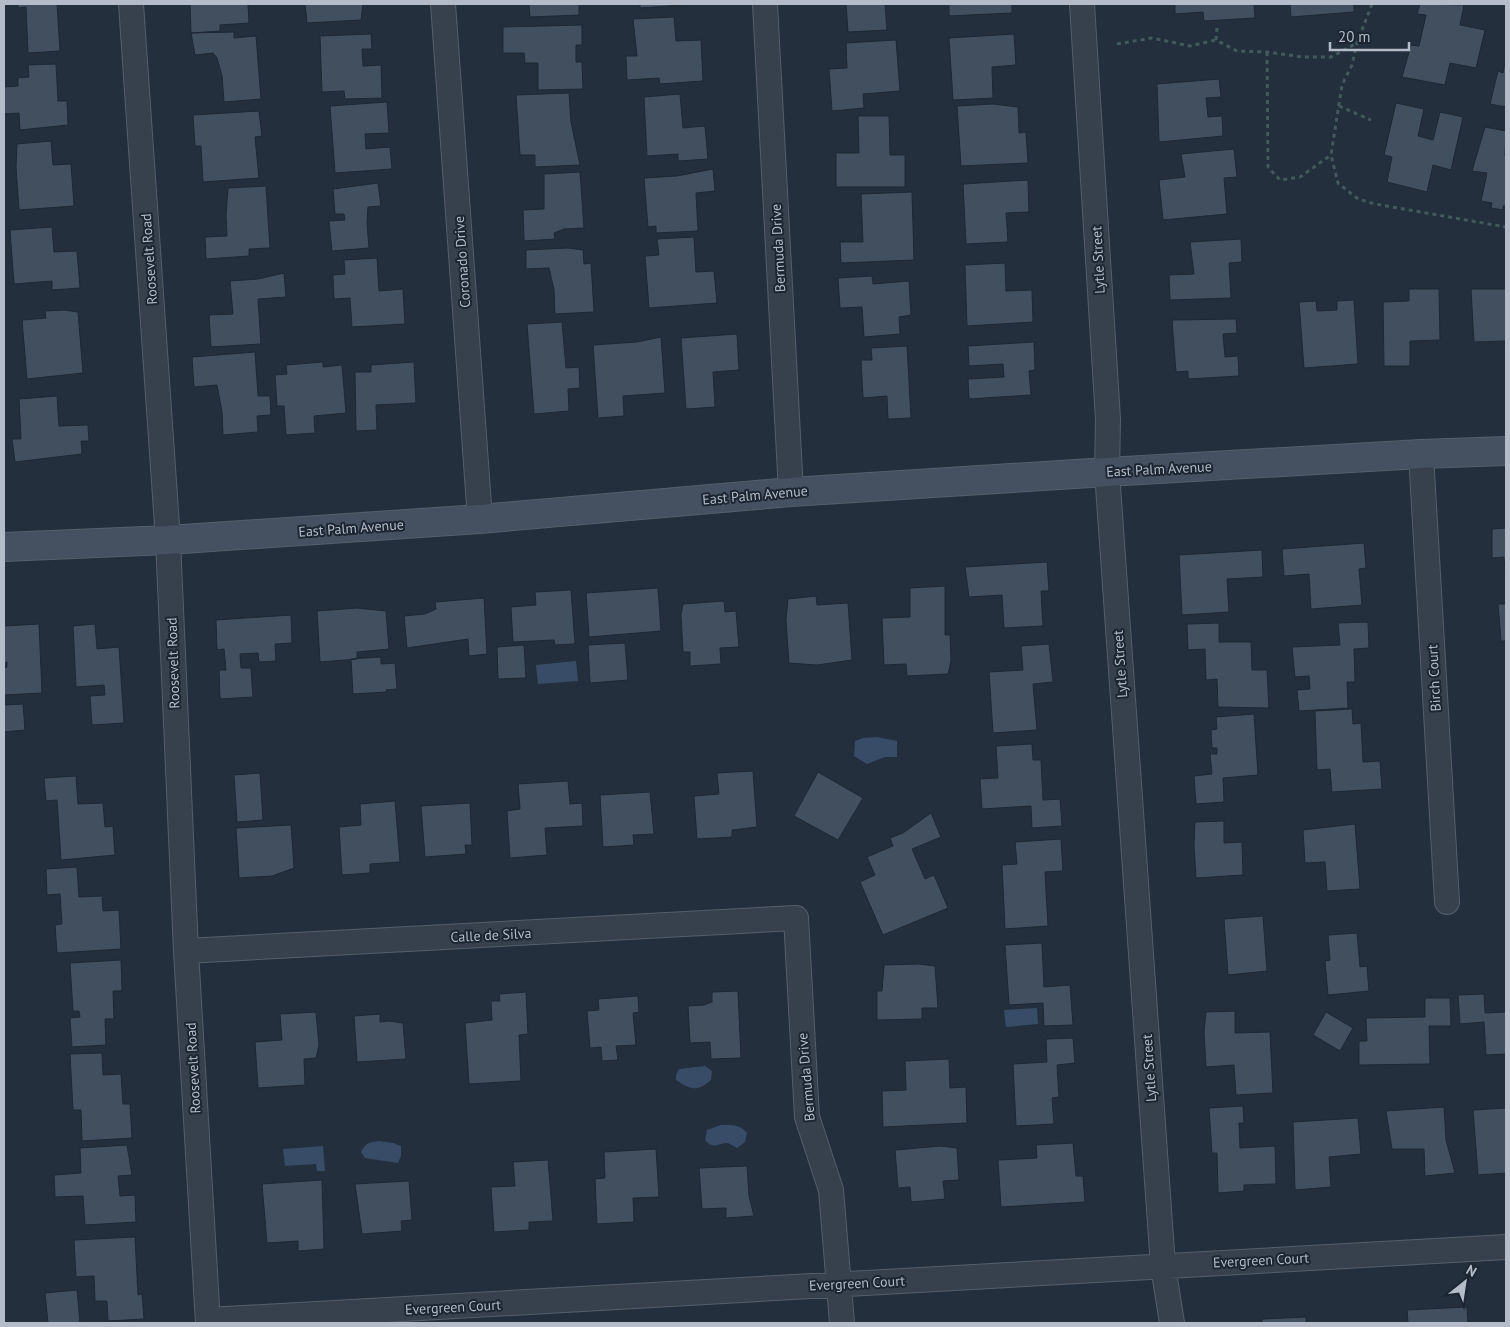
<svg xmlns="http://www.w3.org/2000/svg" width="1510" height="1327" font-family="'PT Sans',sans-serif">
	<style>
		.water { fill: #384c67 }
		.building { fill: #424f5f; stroke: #1e2834 }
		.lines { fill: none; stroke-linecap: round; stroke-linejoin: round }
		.street-casing { stroke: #555f6b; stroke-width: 26 }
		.secondary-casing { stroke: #555f6b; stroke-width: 30 }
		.path { stroke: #43595b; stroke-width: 3; stroke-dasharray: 4 4; stroke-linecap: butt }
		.street { stroke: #37414d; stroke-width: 24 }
		.secondary { stroke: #455060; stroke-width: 28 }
		.labels { text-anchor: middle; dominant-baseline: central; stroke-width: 4; stroke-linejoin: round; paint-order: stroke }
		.street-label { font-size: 14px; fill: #b3bcc8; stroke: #1c2632 }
	</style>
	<rect width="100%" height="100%" fill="#232f3d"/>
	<!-- water -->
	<path class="water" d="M576,661L578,681L538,684L536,665Z
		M877,737L897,741V757H885L867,764L854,756L855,741L863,738Z
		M1037,1008L1038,1024L1006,1027L1004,1010Z
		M705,1066L712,1071L711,1080C697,1092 691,1090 676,1080V1075L679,1069Z
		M721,1125C731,1125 740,1124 747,1133L745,1142L737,1148L728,1143C718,1143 713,1150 705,1140L707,1130Z
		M379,1141L393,1143L401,1146V1156L398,1163L365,1158L361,1152C365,1143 370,1142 379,1141Z
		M323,1146L325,1171H317L316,1164L285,1166L283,1149Z"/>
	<!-- building -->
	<path class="building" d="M18,4H57L60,51L28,53L26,7L18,8Z
		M190,4H248L249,23L220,25V31L191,33Z
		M305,4H363L361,20L307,23Z
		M529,4H579V15L530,17Z
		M640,4H698L640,8Z
		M846,4H885L887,30L848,32Z
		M949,4H1012V13L949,16Z
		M1175,4H1254L1255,18L1204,21L1203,12L1175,14Z
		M1290,4H1354V12L1291,17Z
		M1420,4L1464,5L1460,25L1485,30L1476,68L1450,63L1445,85L1402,77L1411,45L1419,46L1426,15L1417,14Z
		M674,17L676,41L701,40L703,81L660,84L659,78L627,80L626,56H637L633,19Z
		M582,25V45H576V62H582L583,89L538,90V63H525L524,53H503V27Z
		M234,32V38L256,36L261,99L224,102L222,76L217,58L213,53L195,55L191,33Z
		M371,34L372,49H362L363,66L381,65L382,98L345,99L344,91L322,92L320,36Z
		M1014,34L1016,65L992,67L993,98L953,100L949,38Z
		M896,40L900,91L863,94L864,108L832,111L829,69L847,68L846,43Z
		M1505,63H1506V107L1490,104L1498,71L1503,73Z
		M56,64L58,101H67L68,125L20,130L19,113L4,114V87L18,86V78L29,77L28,65Z
		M1219,79L1221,97L1206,98L1208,117L1222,116L1223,136L1159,142L1157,84Z
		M569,93L571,122L580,165L535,167V155H520L516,95Z
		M680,94L683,128L705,126L708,159L678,161V154L647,156L644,97Z
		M387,102L389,133L365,134L366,149L390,147L392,169L335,173L330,106Z
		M1396,103L1424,109L1418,136L1433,140L1440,112L1463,117L1451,170L1433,165L1427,192L1387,182L1392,157L1384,155Z
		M993,104L1018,107L1019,133L1026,132L1028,163L961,166L957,106Z
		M259,111L262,136L255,137L259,178L203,182L201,146H195L193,115Z
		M858,116H889L890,155H905V187H836V153H859Z
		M1485,127L1506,131L1505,156L1506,157V206H1503V210L1491,208L1492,203L1481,201L1487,173L1472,171Z
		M51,141L53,165L71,164L74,206L19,210L16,167L17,144Z
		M1234,149L1237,177L1224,178L1227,214L1163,220L1159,180L1185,177L1181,154Z
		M713,169L715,191L696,193L698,231L656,233V226L648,227L644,178L677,176Z
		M580,172L584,228L564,229L554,233L555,239L524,241L523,210L544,209V174Z
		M1028,180L1029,212L1006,213L1008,242L966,244L963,184Z
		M378,183L381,206L368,207L367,223L369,248L332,251L329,221L345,220L344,214H335L333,189Z
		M266,186L270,248L249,249V256L206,259L205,237L227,236L226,216L228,188Z
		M912,192L914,260L841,263L840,242H863L861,194Z
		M52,227L54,252L77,251L80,288L52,290V281L14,284L10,230Z
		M694,237L696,272L714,271L717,303L649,308L645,256L659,255L657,239Z
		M1241,239L1242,262L1229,263L1231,298L1170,300L1169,275L1194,274L1190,242Z
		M568,248L583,250L584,264L591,263L594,312L555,314L554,290L549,268L526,269V250Z
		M377,258L379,291L403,289L405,324L352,327L350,298L334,299L333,275L345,274L344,260Z
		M1005,263L1006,291L1032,290L1033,322L967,326L965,265Z
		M284,273L286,297L258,299L261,344L211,347L209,315L233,314L230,281L258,279Z
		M872,276L873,284L909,281L911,315L899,317L900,334L864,337L862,307L840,308L838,278Z
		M1409,289H1439L1440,340L1410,341V366H1384L1383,302L1409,301Z
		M1471,289H1506V356L1505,341L1474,342Z
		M1354,300L1358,364L1304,368L1299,302L1316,301L1317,311L1337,310V301Z
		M64,310L78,312L83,373L27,379L22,320L46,318L45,311Z
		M1236,319L1237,333L1223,334L1225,357L1238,356L1239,376L1188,379V371L1176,372L1172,320Z
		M562,322L566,368L579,367L580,388L568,389L569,411L534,414L527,324Z
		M737,334L739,370L713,372L715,407L686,409L681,338Z
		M661,337L665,393L623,396L624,416L598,418L593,345L637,342Z
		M1034,342L1035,370L1029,371L1031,395L969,399L968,379L1004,377L1003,364L969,366L968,346Z
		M907,346L911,418L888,419L887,396L863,398L861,360H872L871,348Z
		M255,352L258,396H270L271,415L257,416L258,432L223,435L222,412L217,385L194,387L192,357Z
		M323,362V367L342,365L346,413L314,416L315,433L286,435L284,406H277L275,375L287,374L286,365Z
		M414,362L416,403L376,405L377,430L356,431L355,372H371V365Z
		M57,396L59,426L88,425L89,441H81L82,454L15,462L12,439H21L19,399Z
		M1506,528V585L1504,557L1492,558V529Z
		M1364,543L1366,568L1359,569L1362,605L1311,609L1309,574L1284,576L1282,549Z
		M1262,550L1263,577L1227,579L1229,612L1182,615L1179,555Z
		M1047,562L1049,591H1041L1043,626L1004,628L1002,595L969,597L965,567Z
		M945,586V635H950L951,661L948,674L907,676L906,664L884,665L882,618L910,617V588Z
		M658,588L661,631L589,637L586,593Z
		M571,590L575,644L555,645L554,640L513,642L511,607L536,605L535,592Z
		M816,596L817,605L848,603L852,660L817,665L789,663L786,620L788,599Z
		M484,598L487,654L469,656L468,639L407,648L404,616L425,614L436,609L435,602Z
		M724,601L725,612L736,611L739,647L720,648L721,664L690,666V652H683L681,615L683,604Z
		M1498,604H1506V641H1501Z
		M357,608L386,611L389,649L357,652V659L320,662L317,611Z
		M291,615L292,643L275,644L276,661L259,662L258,653L240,654L241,668H251L253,697L220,699L219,670H226L224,649L217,650L216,620Z
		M1368,622L1369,648L1354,649L1355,682H1347L1348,708L1299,711L1297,690L1310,689L1309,676L1295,677L1292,647L1340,645L1338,623Z
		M1219,623V642H1251L1252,670H1267L1269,708L1218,707L1217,679L1206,680L1205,649L1188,650L1187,624Z
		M39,624L42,693L4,695V668L7,667V662L4,663V626Z
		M95,624L97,649L119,647L124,723L92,725L90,696L105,695L104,685L76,687L73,626Z
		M625,643L628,680L590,683L588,645Z
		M1049,644L1053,682L1033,684L1037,730L993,733L989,672L1023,670L1021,646Z
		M524,645L526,678L498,679L497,647Z
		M381,657V664L395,663L397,689L386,690V692L353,694L351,659Z
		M23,704L25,730L4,732V705Z
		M1352,709L1353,724L1361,723L1363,762L1380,761L1382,789L1332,792L1330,769L1317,770L1315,711Z
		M1254,714L1258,775L1223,778L1224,802L1196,804L1194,776L1212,774L1210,754H1217V748H1212L1211,730L1217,729L1216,717Z
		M1032,744L1033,760H1041L1043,800L1060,799L1062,826L1032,828L1031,806L982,809L980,779L998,778L996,746Z
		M753,771L757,827L732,830V837L697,839L694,796L719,794L717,773Z
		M818,772L863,798L838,840L794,816Z
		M260,773L263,820L237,822L234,775Z
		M76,776L78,804L103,803L105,827L113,826L115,855L61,860L57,800L46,801L44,778Z
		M568,781L570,804L582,803L583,826L545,828L547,855L510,858L507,811L520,809L518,784Z
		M650,792L654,834L633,835L634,845L603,847L600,795Z
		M395,801L400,862L370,864V873L342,875L339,827L361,825L360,804Z
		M470,803L472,845H465L466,854L425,857L421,806Z
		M931,813L941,837L912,849L925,879L934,875L948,908L883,935L860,882L875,875L867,857L893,846L890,838L903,833Z
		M1224,821V843L1242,842L1243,875L1196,878L1194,845L1195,822Z
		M1355,824L1360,889L1327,891L1325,862L1305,863L1303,830Z
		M291,825L294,868L272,876L239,878L236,828Z
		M1061,839L1063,871L1045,872L1048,926L1005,929L1002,865L1017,864L1015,842Z
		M77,867L79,897L102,896L103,911L119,910L121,949L57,953L55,925L62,924L60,894L47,895L46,869Z
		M1263,916L1267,971L1228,975L1224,919Z
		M1357,933L1360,967L1367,966L1369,991L1328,995L1325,961L1330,960L1328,935Z
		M1042,943L1044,987L1070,985L1073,1025L1044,1026L1043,1003L1009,1005L1005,945Z
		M121,960L122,991H113L114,1019H105L106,1045L72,1047L70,1018L80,1017L79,1011H73L70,963Z
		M919,964L935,966L938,1008H922V1019L877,1020V991H882L884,965Z
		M738,991L741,1058L711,1059L710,1042L690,1043L688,1006L704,1005L712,1002V992Z
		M526,992L528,1034L519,1035L521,1081L469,1084L465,1023L492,1020L491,1001H500L499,994Z
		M1484,994L1485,1013L1506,1012V1054L1486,1055L1484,1022L1460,1024L1458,995Z
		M638,996L639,1012L633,1013L636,1045L616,1046L618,1060L602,1061L601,1047L590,1048L587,1011L599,1010L598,999Z
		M1425,998H1450L1451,1026H1429L1430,1064L1359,1065V1041H1367L1366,1018L1425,1017Z
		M1235,1011V1033L1270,1032L1273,1093L1236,1095L1234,1065L1206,1067L1204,1032L1206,1012Z
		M316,1012L319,1045L316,1058L304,1059L305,1085L258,1088L255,1042L282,1040L280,1014Z
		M1326,1012L1353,1028L1340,1051L1313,1035Z
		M380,1014V1022L389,1021L403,1023L406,1059L357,1062L354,1016Z
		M1073,1038L1075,1063L1057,1065L1059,1097L1052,1098L1054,1124L1016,1126L1013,1064L1047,1062L1046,1039Z
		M102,1053L103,1075L121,1074L123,1104H130L132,1138L82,1141L81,1110H73L70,1054Z
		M949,1059L950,1088L966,1087L967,1123L883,1127L882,1091L906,1090L905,1061Z
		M1243,1106L1244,1123H1239L1240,1148L1275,1146L1276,1184L1244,1185V1191L1218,1193L1217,1153H1212L1209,1108Z
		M1444,1107L1446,1140L1455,1173L1425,1176L1424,1149H1392L1386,1111Z
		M1506,1108V1173L1478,1175L1473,1110Z
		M1358,1118L1361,1154L1329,1157L1331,1187L1295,1190L1293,1122Z
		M1073,1143L1076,1176H1083L1085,1202L1001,1207L998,1160L1037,1158L1036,1145Z
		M127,1145L132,1175L118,1176L120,1196L135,1195L136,1222L85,1225L83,1196L55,1197L54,1175L81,1173L80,1148Z
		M941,1146L957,1148L959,1180L943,1181L945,1199L911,1202L910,1187L898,1188L895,1150Z
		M656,1149L659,1197L633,1198L634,1222L597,1224L595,1179L605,1178L604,1152Z
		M548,1160L553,1221L529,1222V1230L494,1232L491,1187L515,1186L513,1162Z
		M747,1166L749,1196L754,1216L726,1218V1208L702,1209L699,1168Z
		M322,1180L324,1249L298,1251V1241L267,1243L262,1184Z
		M409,1181L412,1220L401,1221L402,1231L362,1234L355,1184Z
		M135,1237L138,1295L142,1294L144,1319L108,1321L107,1301H95L94,1276L76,1277L74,1240Z
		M77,1290L80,1323H48L45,1293Z
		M1467,1307L1468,1323H1408L1407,1310Z
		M1306,1317V1323H1262V1319Z"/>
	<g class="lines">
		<!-- street casing -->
		<g class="street-casing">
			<path id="street" d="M131,4L168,540L186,951L208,1323
				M443,4L480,519
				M765,4L791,492
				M1082,4L1108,419L1107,472L1163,1266L1172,1323
				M1421,454L1447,902
				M186,951L796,918L807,1117L831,1190L842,1323
				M208,1320L1506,1247"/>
		</g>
		<!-- secondary casing -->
		<g class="secondary-casing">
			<path id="secondary" d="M4,547L168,540L480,519L791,492L1107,472L1421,454L1506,451"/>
		</g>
		<!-- path -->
		<path class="path" d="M1372,4L1357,43L1352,65L1342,85L1331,155L1338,183L1358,199L1375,204L1506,227
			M1217,28L1216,40L1237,51L1267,52L1303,57H1331L1357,43
			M1117,44L1152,38L1190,46L1216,40
			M1267,52L1268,167L1280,180L1300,177L1331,155
			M1339,106L1371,120"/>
		<!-- street -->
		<use href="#street" class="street"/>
		<!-- secondary -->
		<use href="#secondary" class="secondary"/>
	</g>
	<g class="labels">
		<!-- street labels -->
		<g class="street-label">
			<text transform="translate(778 248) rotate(-93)">Bermuda Drive</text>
			<text transform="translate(149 259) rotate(-94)">Roosevelt Road</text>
			<text transform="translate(1098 260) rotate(-93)">Lytle Street</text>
			<text transform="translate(462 262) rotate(-94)">Coronado Drive</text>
			<text transform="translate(1159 469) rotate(-3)">East Palm Avenue</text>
			<text transform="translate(755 495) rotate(-5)">East Palm Avenue</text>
			<text transform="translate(351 528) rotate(-4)">East Palm Avenue</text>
			<text transform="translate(173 663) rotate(-92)">Roosevelt Road</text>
			<text transform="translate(1120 664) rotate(-94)">Lytle Street</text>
			<text transform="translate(1434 678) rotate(-93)">Birch Court</text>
			<text transform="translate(491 935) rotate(-3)">Calle de Silva</text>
			<text transform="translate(193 1068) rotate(-93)">Roosevelt Road</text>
			<text transform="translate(1149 1068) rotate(-94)">Lytle Street</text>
			<text transform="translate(806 1077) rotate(-95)">Bermuda Drive</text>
			<text transform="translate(1261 1260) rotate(-3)">Evergreen Court</text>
			<text transform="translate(857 1283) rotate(-3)">Evergreen Court</text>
			<text transform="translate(453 1307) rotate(-3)">Evergreen Court</text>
		</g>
	</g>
	<!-- border -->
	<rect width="1510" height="1327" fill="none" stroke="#b3bcc8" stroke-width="10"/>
	<!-- north arrow -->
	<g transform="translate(1465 1282) rotate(30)" stroke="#1c2632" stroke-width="4" paint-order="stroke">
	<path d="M0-4L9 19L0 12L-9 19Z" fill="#b3bcc8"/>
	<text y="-8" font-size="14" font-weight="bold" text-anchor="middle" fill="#b3bcc8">N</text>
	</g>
	<!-- scale -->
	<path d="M1330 42v8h79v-8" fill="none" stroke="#b3bcc8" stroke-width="2.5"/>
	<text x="1338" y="42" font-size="15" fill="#b3bcc8" stroke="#1c2632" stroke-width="4" paint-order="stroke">20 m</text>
</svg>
